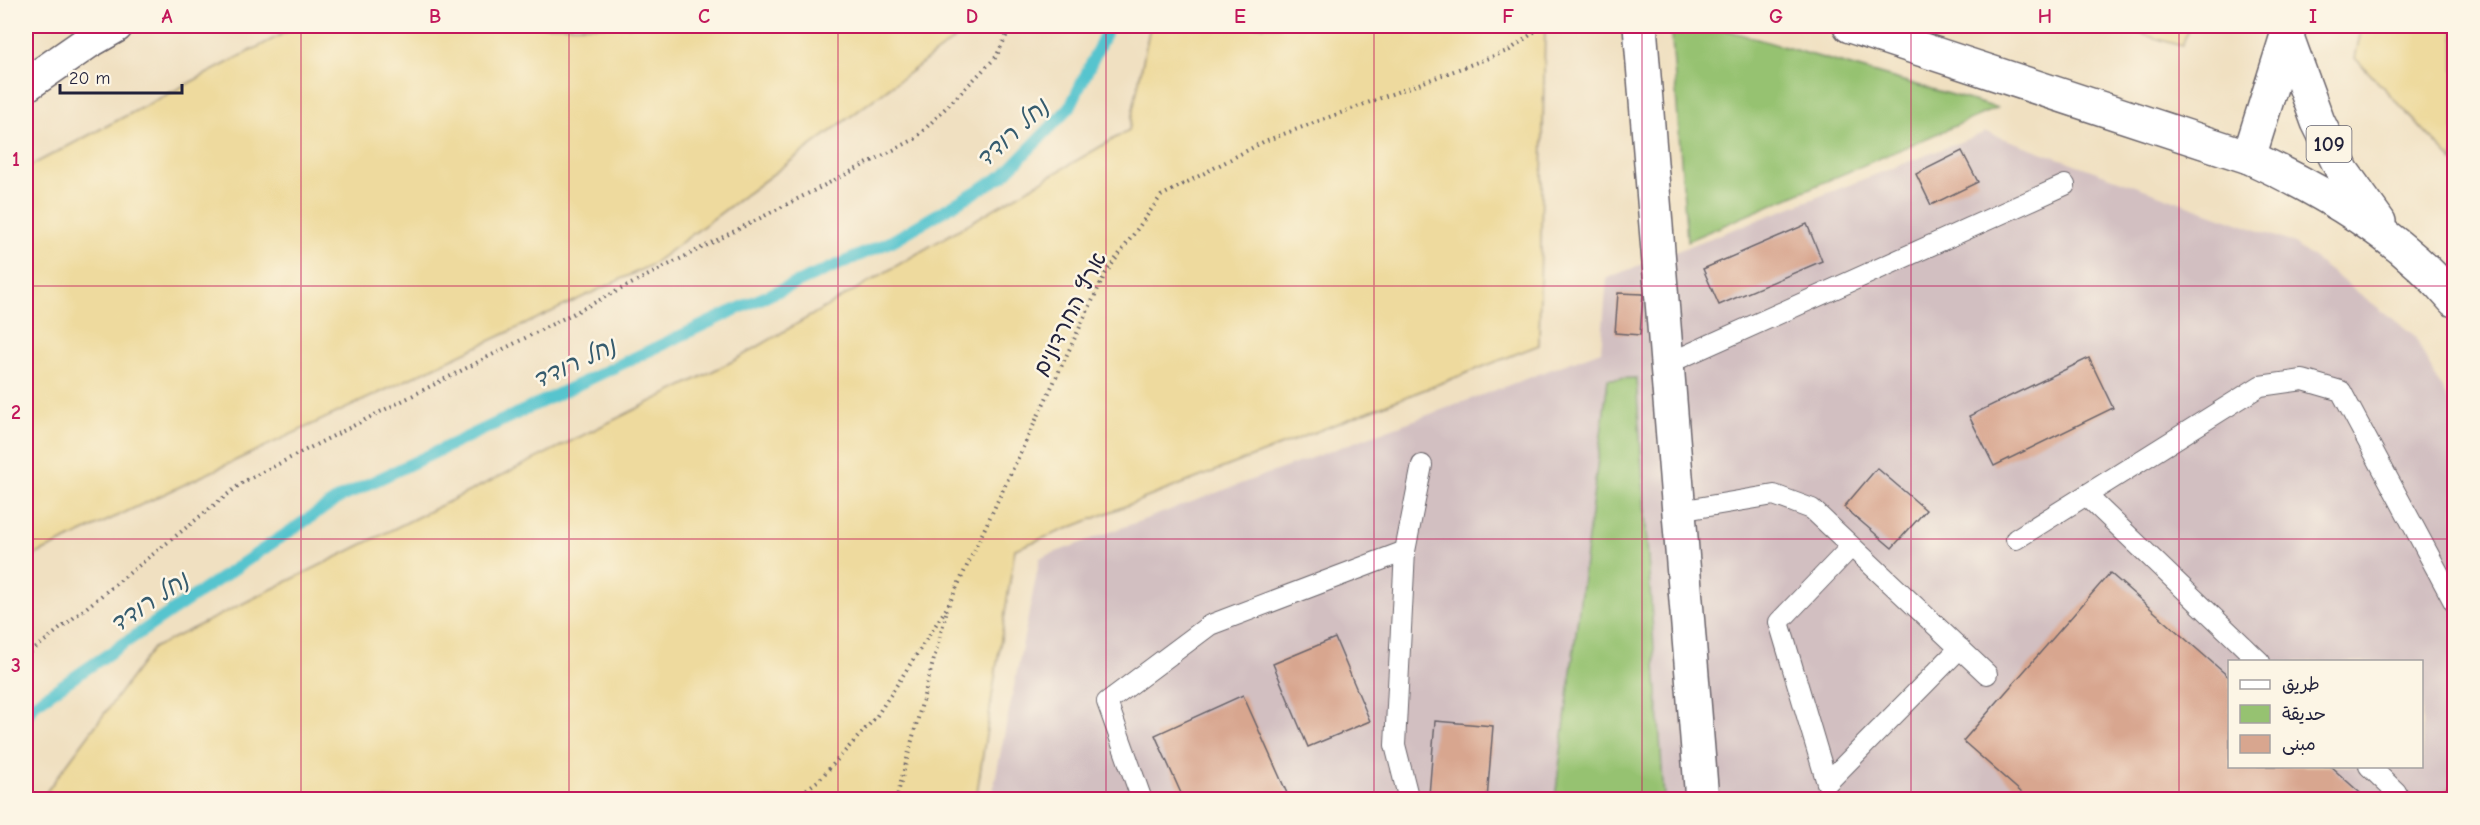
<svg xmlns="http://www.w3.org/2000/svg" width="2480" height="825" font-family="'Comic Neue','Playpen Sans Arabic','Playpen Sans Hebrew',sans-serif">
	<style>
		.industrial { fill: #d2bfc1; fill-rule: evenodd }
		.green { fill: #96c271; stroke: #5c7256; stroke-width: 1.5 }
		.sand { fill: #eeda9e; stroke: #887e6c; stroke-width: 1.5 }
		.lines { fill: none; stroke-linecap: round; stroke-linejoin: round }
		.stream { stroke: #57c4ce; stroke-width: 12 }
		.building { fill: #d8a68f }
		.lane-casing { stroke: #6a646a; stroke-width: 22 }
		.street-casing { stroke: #6a646a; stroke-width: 36 }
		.primary-casing { stroke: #6a646a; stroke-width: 36 }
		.highway-casing { stroke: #6a646a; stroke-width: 36 }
		.path { stroke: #6a646a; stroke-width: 4; stroke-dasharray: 1.5 4.5; stroke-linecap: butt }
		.lane { stroke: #fff; stroke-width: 20 }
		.street { stroke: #fff; stroke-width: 33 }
		.primary { stroke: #fff; stroke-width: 33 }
		.highway { stroke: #fff; stroke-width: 33 }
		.grid { fill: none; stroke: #c2185b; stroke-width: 1.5; stroke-opacity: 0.55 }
		.labels { text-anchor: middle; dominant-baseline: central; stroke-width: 5; stroke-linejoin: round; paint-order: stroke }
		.shield { fill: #fcf5e5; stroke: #63616e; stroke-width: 1.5 }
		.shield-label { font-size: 21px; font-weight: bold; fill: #22223b }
		.street-label { font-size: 22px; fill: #22223b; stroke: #fcf5e5 }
		.water-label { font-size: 24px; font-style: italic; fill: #355b6e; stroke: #fcf5e5 }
		.neatline { fill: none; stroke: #c2185b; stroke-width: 2 }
		.grid-label { font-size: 20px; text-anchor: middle; font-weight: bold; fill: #c2185b }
	</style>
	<rect width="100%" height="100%" fill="#fcf5e5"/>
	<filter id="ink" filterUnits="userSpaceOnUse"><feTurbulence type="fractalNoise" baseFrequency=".0167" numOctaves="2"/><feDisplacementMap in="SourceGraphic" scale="12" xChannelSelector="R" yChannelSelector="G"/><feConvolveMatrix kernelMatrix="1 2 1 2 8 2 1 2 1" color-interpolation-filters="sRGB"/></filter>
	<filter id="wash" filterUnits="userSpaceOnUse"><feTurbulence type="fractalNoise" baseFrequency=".008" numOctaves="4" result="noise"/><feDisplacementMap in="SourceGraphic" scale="24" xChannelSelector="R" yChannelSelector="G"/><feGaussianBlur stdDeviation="1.35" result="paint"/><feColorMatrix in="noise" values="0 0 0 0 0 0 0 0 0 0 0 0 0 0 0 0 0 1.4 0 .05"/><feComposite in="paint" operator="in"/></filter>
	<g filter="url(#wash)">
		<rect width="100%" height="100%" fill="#f0e0c1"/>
		<!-- industrial -->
		<path class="industrial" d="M1986,132L2293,243L2414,335L2454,413V799L991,800L1040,558L1601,351L1607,278ZM2230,662H2422V766H2230Z"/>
		<!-- green -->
		<path class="green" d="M1671,26H1712L1997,108L1687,241Z
			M1636,378L1664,798L1555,799L1608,379Z"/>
		<!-- sand -->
		<path class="sand" d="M298,26H972L651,265L26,559V168Z
			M1150,26H1545L1539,345L1015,549L976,799H41L153,648L735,360L1129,130Z
			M2115,26H2189L2182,46Z
			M2362,26H2454V162L2355,58Z"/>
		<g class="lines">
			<!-- stream -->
			<path class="stream" d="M26,718L33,705L339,498L735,310L892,241L1004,175L1070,107L1109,26"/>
		</g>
		<g id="blocks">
			<!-- building -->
			<path class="building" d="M1962,151L1978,182L1931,205L1916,174Z
				M1807,224L1822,261L1719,305L1703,269Z
				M1618,293L1643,294L1640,335L1615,333Z
				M2089,358L2113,408L1994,466L1969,416Z
				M1877,468L1926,510L1892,548L1844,507Z
				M2110,573L2230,678V766H2330L2368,800H2030L1963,741Z
				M1335,638L1370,721L1308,747L1273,664Z
				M1243,695L1290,800H1184L1155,735Z
				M1435,721L1493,726L1487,800L1429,795Z
				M2454,781V800H2450L2443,792Z"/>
		</g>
	</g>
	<g filter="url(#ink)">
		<use href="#blocks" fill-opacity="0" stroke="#6a646a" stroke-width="1.5"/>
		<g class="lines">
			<!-- lane casing -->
			<g class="lane-casing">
				<path id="lane" d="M1667,364L2065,185
					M2086,495L2260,662
					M1679,511L1774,495L1812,509L1987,674
					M2016,539L2260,386L2303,380L2341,391L2454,602
					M1851,547L1779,622L1827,783L1960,648
					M1405,551L1395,745L1409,800
					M2369,766L2396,792L2400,800
					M1142,800L1107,702L1210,625L1405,551L1422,465"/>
			</g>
			<!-- street casing -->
			<g class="street-casing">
				<path id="street" d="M1640,26L1702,800
					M1850,26L2249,157"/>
			</g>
			<!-- primary casing -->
			<g class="primary-casing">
				<path id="primary" d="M2290,26L2249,157C2325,192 2400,236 2454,300
					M2287,37L2318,122L2343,172L2379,222"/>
			</g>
			<!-- highway casing -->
			<g class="highway-casing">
				<path id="highway" d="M26,85L88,42L116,26"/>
			</g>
			<!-- path -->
			<path class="path" d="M26,656L243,482L915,139L996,57L1011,26
				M792,800L819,780L876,717L948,606L1105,274L1161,196L1265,141L1510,50L1542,26
				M896,800L947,610"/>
			<!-- lane -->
			<use href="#lane" class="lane"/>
			<!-- street -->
			<use href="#street" class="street"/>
			<!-- primary -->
			<use href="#primary" class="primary"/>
			<!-- highway -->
			<use href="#highway" class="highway"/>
		</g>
	</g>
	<!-- grid -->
	<path class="grid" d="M301,26V800M569,26V800M838,26V800M1106,26V800M1374,26V800M1642,26V800M1911,26V800M2179,26V800M26,286H2454M26,539H2454"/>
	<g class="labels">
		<!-- shield labels -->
		<rect class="shield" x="2306.5" y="126" width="45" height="36" rx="4.5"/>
		<g class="shield-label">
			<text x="2329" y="144">109</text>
		</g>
		<!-- street labels -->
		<g class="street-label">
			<text transform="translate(1070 314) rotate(-63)">ארץ החרדונים</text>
		</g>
		<!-- water labels -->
		<g class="water-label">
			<text transform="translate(1012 133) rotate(-43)">נחל רודד</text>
			<text transform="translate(574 363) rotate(-25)">נחל רודד</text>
			<text transform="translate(149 602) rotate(-34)">נחל רודד</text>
		</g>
	</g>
	<!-- margin -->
	<rect width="2480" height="825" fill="none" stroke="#fcf5e5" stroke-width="66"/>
	<!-- legend -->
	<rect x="2228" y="660" width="195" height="108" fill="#fcf5e5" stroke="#a5a1a1" stroke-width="1.5"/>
	<rect x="2240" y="680" width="30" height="9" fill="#ffffff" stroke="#a5a1a1" stroke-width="1.5"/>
	<text x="2282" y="690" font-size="18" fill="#22223b">طريق</text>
	<rect x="2240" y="705" width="30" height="18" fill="#96c271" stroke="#a5a1a1" stroke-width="1.5"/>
	<text x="2282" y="720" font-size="18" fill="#22223b">حديقة</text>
	<rect x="2240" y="735" width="30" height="18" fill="#d8a68f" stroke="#a5a1a1" stroke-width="1.5"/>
	<text x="2282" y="750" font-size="18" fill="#22223b">مبنى</text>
	<!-- scale -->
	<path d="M60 84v9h122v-9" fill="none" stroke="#22223b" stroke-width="3"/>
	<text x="69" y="84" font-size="18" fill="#22223b" stroke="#fcf5e5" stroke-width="4.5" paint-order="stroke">20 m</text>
	<rect x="33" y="33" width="2414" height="759" class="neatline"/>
	<g class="grid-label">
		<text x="167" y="23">A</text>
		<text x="435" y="23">B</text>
		<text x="704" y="23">C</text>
		<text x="972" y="23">D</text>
		<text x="1240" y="23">E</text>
		<text x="1508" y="23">F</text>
		<text x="1776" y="23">G</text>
		<text x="2045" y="23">H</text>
		<text x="2313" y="23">I</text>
		<text x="16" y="166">1</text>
		<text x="16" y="419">2</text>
		<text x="16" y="672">3</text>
	</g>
</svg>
